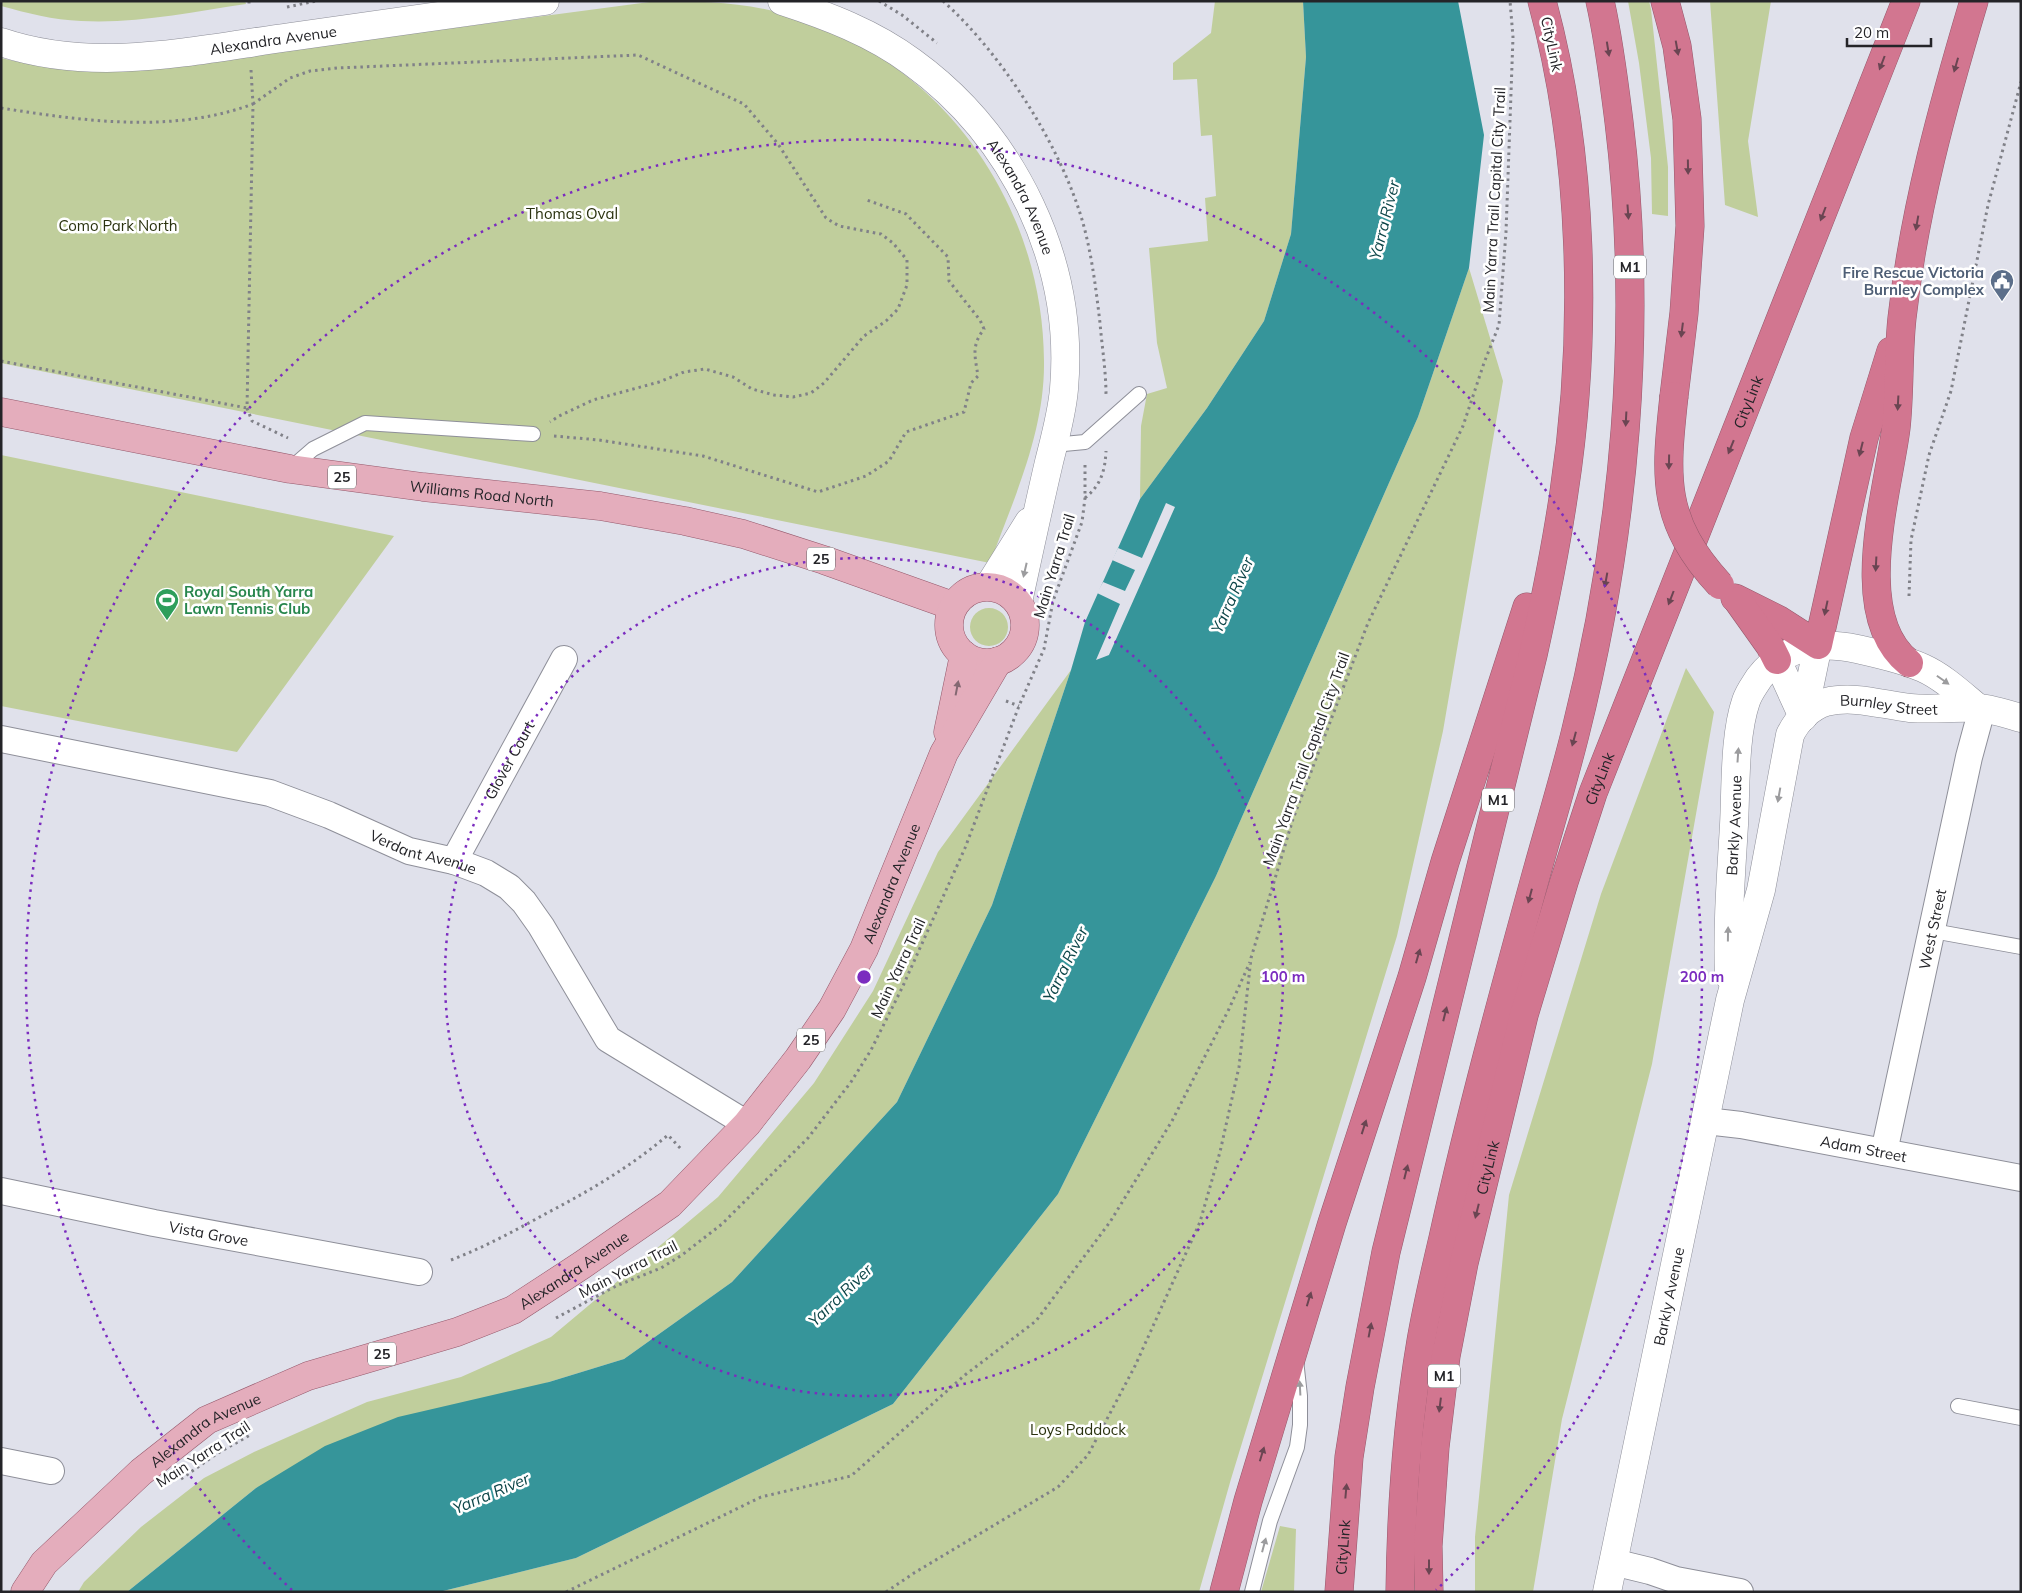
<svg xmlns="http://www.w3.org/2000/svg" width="2022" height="1593" font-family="Mulish,sans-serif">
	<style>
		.green { fill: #c0ce9c }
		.water { fill: #36959a }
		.pier { fill: #e0e1eb }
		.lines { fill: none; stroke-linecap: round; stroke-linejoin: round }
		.lane-casing { stroke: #8e8f99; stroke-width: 16 }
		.street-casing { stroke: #8e8f99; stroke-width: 28 }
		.secondary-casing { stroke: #8e8f99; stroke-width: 29 }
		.primary-casing { stroke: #95596c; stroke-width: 29 }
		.highway-casing { stroke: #95596c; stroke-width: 29 }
		.path { stroke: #808188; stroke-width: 3; stroke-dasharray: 2.5 4; stroke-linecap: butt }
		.lane { stroke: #fff; stroke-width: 14 }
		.street { stroke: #fff; stroke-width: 26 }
		.secondary { stroke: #fff; stroke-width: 28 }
		.primary { stroke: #e4adbc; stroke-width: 28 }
		.highway { stroke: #d27690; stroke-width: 28 }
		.highway-bridge-casing { stroke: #95596c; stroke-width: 29; stroke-linecap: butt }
		.highway-bridge { stroke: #d27690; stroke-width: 28 }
		.oneway { fill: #6a4552 }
		.oneway2 { fill: #9c9c9e }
		.oneway3 { fill: #846872 }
		.ring { fill: none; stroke: #7b2cbf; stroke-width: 2.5; stroke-dasharray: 2.5 5 }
		.labels { text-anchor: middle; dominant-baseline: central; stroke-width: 5; stroke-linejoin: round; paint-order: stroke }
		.shield { fill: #fff; stroke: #666668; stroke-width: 1 }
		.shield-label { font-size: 14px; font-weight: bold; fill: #242428 }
		.street-label { font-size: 15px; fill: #242428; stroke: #fff }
		.park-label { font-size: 15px; fill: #2a320f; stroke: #fff }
		.service-label { font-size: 15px; font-weight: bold; fill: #4e5e75; stroke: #fff; text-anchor: end }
		.leisure-label { font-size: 15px; font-weight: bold; fill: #27864d; stroke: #fff; text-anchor: start }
		.water-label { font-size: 16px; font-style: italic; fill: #0c4548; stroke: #fff }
		.centre { fill: #7b2cbf; stroke: #fff; stroke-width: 2.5 }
		.ring-label { font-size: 15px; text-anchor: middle; font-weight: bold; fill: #7b2cbf; stroke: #fff; stroke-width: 5; stroke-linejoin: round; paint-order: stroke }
	</style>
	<rect width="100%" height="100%" fill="#e0e1eb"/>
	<!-- green -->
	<path class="green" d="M1,1H245L246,4C191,12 136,24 81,21C53,20 27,13 1,6Z
		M657,1C695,1 732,2 769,10C933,48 1043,196 1044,361C1045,432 1014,498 990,563L1,363V58C46,69 85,72 130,71Z
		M1215,1H1303L1306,57L1291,234L1264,321L1207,408L1140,499L1141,426L1147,394L1167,388L1157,343L1149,248L1208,241L1205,198L1216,196L1212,135L1201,136L1197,79L1173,80V63L1211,33Z
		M1628,1H1649L1651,9L1668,167V216L1652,214L1651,158L1639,63Z
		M1710,1H1771L1748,141L1758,217L1725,205Z
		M1469,268L1503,381L1443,731L1397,936L1231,1479L1199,1592H439L576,1558L893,1404L1058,1194L1216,876L1418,417Z
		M1,455L394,536L237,752L1,706Z
		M970 627a19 19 0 1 1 38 0a19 19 0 1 1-38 0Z
		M1686,668L1714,712L1652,1064L1562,1419L1533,1592H1475V1537L1509,1195L1601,894Z
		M1071,670L992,905L897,1102L732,1282L624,1359L549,1382L256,1488L127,1592H78L84,1582L141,1527L204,1478L254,1452L367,1402L461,1377L551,1337L718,1197L814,1083L873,991L938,852Z
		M1280,1526L1296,1529L1294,1592H1261Z"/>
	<!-- water -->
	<path class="water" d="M1303,1H1458L1484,135L1469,268L1418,417L1216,876L1058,1194L893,1404L576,1558L439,1592H127L256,1488L325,1446L398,1417L549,1382L624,1359L732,1282L897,1102L992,905L1071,670L1085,622L1140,499L1207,408L1264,321L1291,234L1306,57Z"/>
	<!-- pier -->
	<path class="pier" d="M1166,503L1175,507L1109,655L1096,660L1120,604L1097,593L1103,582L1125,591L1135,570L1112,560L1118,548L1142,558Z"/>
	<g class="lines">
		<!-- lane casing -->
		<g class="lane-casing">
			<path id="lane" d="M1053,445L1085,442L1139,394
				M290,469L313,449L365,423L533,434
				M1933,931L2021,947
				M1958,1406L2021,1418
				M1252,1592L1270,1521L1297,1447L1300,1425V1396L1296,1360"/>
		</g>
		<!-- street casing -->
		<g class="street-casing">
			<g id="street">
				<path id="s1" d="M1,739L270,793L329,815L409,851L454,861L486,873L509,887L524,902L541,926L608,1039L747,1124"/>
				<path id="s2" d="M454,861L564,659"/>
				<path id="s3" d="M1706,1121L1741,1125L2021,1178"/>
				<path id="s4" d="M1884,1152L1969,757L1982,709"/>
				<path id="s5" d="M1,1191L154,1223L419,1272"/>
				<path d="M1,1461L51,1471"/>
				<path d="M1613,1562L1650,1571L1676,1580L1740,1592"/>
			</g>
		</g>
		<!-- secondary casing -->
		<g class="secondary-casing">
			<g id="secondary">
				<path id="s6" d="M782,1C828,16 873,33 912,62C1014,136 1075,262 1064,389C1062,413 1055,438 1049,462C1038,509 1028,556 1018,602"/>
				<path id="s7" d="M1,42C95,74 195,50 290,37C375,25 460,13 545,1"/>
				<path d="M989,586L1029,522"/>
				<path d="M1777,660L1803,717"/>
				<path d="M1803,717L1818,645"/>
				<path id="s8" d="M1729,976C1727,926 1731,876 1734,825C1736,788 1734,736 1746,701C1749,692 1754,686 1759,678C1784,645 1819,641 1857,649C1879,654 1903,659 1923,668C1943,677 1961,694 1978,708"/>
				<path id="s9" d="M1607,1592L1730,1000L1761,890L1790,735C1797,720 1810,707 1826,702C1854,695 1883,705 1910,708C1932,710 1954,707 1976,708C1990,708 2006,714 2021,718"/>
			</g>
		</g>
		<!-- primary casing -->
		<g class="primary-casing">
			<g id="primary">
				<path id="s10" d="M1,412L290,469L423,487L600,506L685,521L743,534L824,560L953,606"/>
				<circle cx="987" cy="625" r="38"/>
				<path d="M948,732L964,655"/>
				<path id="s11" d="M25,1592L44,1563L90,1520L141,1472L207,1420L308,1376L457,1332L513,1310L582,1265L670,1204L747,1124L798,1059L832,1009L864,949L944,753L998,661"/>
			</g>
		</g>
		<!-- highway casing -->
		<g class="highway-casing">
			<g id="highway">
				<path d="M1665,1L1677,46L1687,119L1690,226L1684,313L1674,396"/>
				<path d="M1735,598L1779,620L1818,645L1864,438L1891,351"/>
				<path d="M1738,601L1770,646L1777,660"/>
				<path d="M1909,663C1849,616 1888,492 1896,428C1900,392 1898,355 1902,318C1914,210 1943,105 1974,1"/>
				<path d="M1224,1592L1248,1501L1332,1223L1377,1085L1412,977L1445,862L1527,607"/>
				<path id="s12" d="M1339,1592L1349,1457L1360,1387L1386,1252L1533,655C1545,601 1556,547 1564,492C1588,335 1584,155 1542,1"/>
				<path d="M1400,1592C1401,1508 1407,1424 1421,1341C1427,1306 1435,1272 1443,1238C1470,1116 1503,995 1536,875C1549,828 1563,782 1575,734C1625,535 1644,326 1619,122C1614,82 1609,40 1600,1"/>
				<path id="s13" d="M1429,1592L1428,1546L1435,1447L1446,1356L1464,1263L1524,1015L1564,882L1593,793L1906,1"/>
			</g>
		</g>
		<!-- path -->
		<path class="path" d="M249,1V7
			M879,1L902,15L937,43
			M943,1C1002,54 1061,146 1083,223C1092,256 1096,289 1100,323C1102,347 1106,371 1106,395
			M287,7L316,1
			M251,70L253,104
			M253,104L290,78L310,71L337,68L638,55L744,104L778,144L826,218L839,226L881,234L893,243L907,260V285L898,309L886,321L864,336L824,383L811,393L793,397L774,395L752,389L733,377L705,369L684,372L659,382L593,400L559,416L550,422
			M1,108C84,121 172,134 253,104L247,408L252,421L288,438
			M1,361L247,408
			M554,436L599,440L703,456L818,492L866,476L889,461L906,432L964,412L971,383L978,376C975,356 971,346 984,329L980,320L949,281L948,257L906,214L864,199
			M1085,498C1101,485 1105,471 1106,451
			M1909,596L1911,540L1929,455L1951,391L1988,205L2021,82
			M1006,701L1019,706
			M451,1260C485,1247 516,1230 547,1213C591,1190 630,1167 668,1135L682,1150
			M556,1318L616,1286L661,1268L682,1255L722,1224L808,1138L851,1082L871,1050L902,988L965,848L1019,706L1044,649L1053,601L1082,522L1085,498V462
			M181,1479L218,1453L252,1434
			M566,1592L761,1497L851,1476L965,1375L1036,1321L1110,1222L1172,1121L1229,1009L1250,962
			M886,1592L914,1573L1058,1487L1088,1455L1135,1366L1200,1222L1220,1152L1239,1067L1251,958L1293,819L1368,623L1463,426L1484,363L1499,325L1506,232L1513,37L1510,1"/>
		<!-- lane -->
		<use href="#lane" class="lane"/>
		<!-- street -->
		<use href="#street" class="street"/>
		<!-- secondary -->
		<use href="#secondary" class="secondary"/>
		<!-- primary -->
		<use href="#primary" class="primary"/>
		<!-- highway -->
		<use href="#highway" class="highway"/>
		<!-- highway-bridge casing -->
		<g class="highway-bridge-casing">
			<path id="highway-bridge" d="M1674,396C1665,478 1661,521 1720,585"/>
		</g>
		<!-- highway-bridge -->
		<use href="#highway-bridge" class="highway-bridge"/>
	</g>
	<!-- one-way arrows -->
	<defs><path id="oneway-solid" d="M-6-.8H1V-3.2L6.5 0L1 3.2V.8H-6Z" transform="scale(1.25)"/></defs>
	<g class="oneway">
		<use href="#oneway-solid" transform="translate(1677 48) rotate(80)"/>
		<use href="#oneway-solid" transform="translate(1608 49) rotate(81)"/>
		<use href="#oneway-solid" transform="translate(1882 63) rotate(111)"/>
		<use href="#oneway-solid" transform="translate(1956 65) rotate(106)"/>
		<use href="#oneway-solid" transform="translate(1688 167) rotate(89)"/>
		<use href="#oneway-solid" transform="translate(1628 212) rotate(86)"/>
		<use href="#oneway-solid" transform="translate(1823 214) rotate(111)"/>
		<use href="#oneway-solid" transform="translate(1917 223) rotate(100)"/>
		<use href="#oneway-solid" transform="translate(1682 330) rotate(97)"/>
		<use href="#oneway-solid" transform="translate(1898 403) rotate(93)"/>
		<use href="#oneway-solid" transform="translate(1626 419) rotate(93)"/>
		<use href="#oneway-solid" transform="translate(1731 447) rotate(112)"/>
		<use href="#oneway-solid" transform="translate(1861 449) rotate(104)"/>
		<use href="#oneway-solid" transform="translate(1669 462) rotate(91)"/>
		<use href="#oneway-solid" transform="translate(1876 564) rotate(93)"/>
		<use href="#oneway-solid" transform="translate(1606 580) rotate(100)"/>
		<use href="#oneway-solid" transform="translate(1671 598) rotate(111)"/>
		<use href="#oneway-solid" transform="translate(1826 608) rotate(102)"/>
		<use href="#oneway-solid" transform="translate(1574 739) rotate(105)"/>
		<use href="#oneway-solid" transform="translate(1530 896) rotate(105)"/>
		<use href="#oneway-solid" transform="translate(1418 956) rotate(-74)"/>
		<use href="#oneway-solid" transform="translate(1445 1014) rotate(-76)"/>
		<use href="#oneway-solid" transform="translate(1364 1127) rotate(-72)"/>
		<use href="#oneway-solid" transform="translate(1406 1172) rotate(-76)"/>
		<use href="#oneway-solid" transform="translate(1477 1211) rotate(104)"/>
		<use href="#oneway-solid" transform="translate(1309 1299) rotate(-73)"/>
		<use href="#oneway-solid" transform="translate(1370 1330) rotate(-79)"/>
		<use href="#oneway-solid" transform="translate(1440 1405) rotate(97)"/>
		<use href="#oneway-solid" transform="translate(1262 1454) rotate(-73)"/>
		<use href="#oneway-solid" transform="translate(1346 1491) rotate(-85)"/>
		<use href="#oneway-solid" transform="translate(1429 1567) rotate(90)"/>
	</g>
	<g class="oneway2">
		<use href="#oneway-solid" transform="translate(1025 570) rotate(103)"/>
		<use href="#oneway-solid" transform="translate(1943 680) rotate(35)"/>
		<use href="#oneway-solid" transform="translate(1738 755) rotate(-86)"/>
		<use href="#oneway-solid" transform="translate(1779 795) rotate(100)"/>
		<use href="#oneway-solid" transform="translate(1728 934) rotate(-89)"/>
		<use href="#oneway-solid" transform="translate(1300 1388) rotate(-93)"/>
		<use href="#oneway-solid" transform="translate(1264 1545) rotate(-75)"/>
	</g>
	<use class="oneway3" href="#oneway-solid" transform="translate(957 688) rotate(-79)"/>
	<!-- distance rings -->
	<g class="ring">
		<circle cx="864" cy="977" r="419"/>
		<path d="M292 1590A838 838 0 1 1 1436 1590"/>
	</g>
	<!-- icons -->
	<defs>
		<g id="civic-pin" transform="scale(1.25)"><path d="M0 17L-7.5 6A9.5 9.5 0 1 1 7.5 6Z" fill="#5c6f8a" stroke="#fff"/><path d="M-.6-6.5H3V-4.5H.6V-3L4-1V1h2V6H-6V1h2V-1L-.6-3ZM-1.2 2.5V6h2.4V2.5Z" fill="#fff"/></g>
		<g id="stadium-pin" transform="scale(1.25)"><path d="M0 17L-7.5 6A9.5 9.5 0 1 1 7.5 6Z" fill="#2e9e5b" stroke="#fff"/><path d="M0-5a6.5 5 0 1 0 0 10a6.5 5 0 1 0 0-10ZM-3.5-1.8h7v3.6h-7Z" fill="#fff"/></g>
	</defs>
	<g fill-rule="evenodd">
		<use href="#civic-pin" x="2002" y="281"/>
		<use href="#stadium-pin" x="167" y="600"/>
	</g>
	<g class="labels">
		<!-- shield labels -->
		<g class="shield">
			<rect x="1614" y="255.5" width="32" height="23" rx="4"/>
			<rect x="328" y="465.5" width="28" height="23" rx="4"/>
			<rect x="807" y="547.5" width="28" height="23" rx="4"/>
			<rect x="1482" y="788.5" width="32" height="23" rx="4"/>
			<rect x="797" y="1028.5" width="28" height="23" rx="4"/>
			<rect x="368" y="1342.5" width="28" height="23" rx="4"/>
			<rect x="1428" y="1364.5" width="32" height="23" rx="4"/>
		</g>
		<g class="shield-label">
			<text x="1630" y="267">M1</text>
			<text x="342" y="477">25</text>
			<text x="821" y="559">25</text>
			<text x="1498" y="800">M1</text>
			<text x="811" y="1040">25</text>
			<text x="382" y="1354">25</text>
			<text x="1444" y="1376">M1</text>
		</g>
		<!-- street labels -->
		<g class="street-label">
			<text stroke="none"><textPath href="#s7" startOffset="275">Alexandra Avenue</textPath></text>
			<text transform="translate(1552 44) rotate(78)">CityLink</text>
			<text stroke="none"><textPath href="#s6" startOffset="320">Alexandra Avenue</textPath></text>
			<text transform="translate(1494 200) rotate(-87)">Main Yarra Trail Capital City Trail</text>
			<text stroke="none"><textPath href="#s13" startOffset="1240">CityLink</textPath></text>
			<text stroke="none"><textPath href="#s10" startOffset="488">Williams Road North</textPath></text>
			<text transform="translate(1054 566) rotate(-73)">Main Yarra Trail</text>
			<text stroke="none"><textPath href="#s9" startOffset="990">Burnley Street</textPath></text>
			<text transform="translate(1306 759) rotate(-70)">Main Yarra Trail Capital City Trail</text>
			<text stroke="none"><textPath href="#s2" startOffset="115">Glover Court</textPath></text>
			<text stroke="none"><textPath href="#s13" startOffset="835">CityLink</textPath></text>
			<text stroke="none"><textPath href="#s8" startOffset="151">Barkly Avenue</textPath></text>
			<text stroke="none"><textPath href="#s1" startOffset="439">Verdant Avenue</textPath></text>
			<text stroke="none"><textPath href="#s11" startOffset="1160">Alexandra Avenue</textPath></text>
			<text stroke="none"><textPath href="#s4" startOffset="228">West Street</textPath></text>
			<text transform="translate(898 968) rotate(-65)">Main Yarra Trail</text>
			<text stroke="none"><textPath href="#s3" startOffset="160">Adam Street</textPath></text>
			<text stroke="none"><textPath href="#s13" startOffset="430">CityLink</textPath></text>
			<text stroke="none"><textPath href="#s5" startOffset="212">Vista Grove</textPath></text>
			<text stroke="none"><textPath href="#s11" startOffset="650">Alexandra Avenue</textPath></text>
			<text transform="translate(628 1269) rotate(-27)">Main Yarra Trail</text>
			<text stroke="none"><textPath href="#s9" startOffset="302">Barkly Avenue</textPath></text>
			<text stroke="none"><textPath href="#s11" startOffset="245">Alexandra Avenue</textPath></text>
			<text transform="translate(203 1454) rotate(-33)">Main Yarra Trail</text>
			<text stroke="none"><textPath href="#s12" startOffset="45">CityLink</textPath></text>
		</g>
		<!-- park labels -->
		<g class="park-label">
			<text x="572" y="213">Thomas Oval</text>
			<text x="118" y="225">Como Park North</text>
			<text x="1078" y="1429">Loys Paddock</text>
		</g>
		<!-- service labels -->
		<g class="service-label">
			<text x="1984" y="272">Fire Rescue Victoria<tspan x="1984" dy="17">Burnley Complex</tspan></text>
		</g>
		<!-- leisure labels -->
		<g class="leisure-label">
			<text x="184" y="591">Royal South Yarra<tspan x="184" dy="17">Lawn Tennis Club</tspan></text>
		</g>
		<!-- water labels -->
		<g class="water-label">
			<text transform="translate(1384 220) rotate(-76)">Yarra River</text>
			<text transform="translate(1232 595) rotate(-66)">Yarra River</text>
			<text transform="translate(1065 964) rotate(-64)">Yarra River</text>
			<text transform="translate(840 1295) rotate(-44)">Yarra River</text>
			<text transform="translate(491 1493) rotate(-23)">Yarra River</text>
		</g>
	</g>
	<circle cx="864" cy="977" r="8" class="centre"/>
	<g class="ring-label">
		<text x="1283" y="982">100 m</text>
		<text x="1702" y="982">200 m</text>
	</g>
	<!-- border -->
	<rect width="2022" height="1593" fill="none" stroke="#242428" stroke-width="5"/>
	<!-- scale -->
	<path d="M1847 38v8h84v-8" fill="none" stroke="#242428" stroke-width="2.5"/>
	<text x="1854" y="38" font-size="15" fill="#242428" stroke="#ffffff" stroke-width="4" paint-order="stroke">20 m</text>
</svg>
